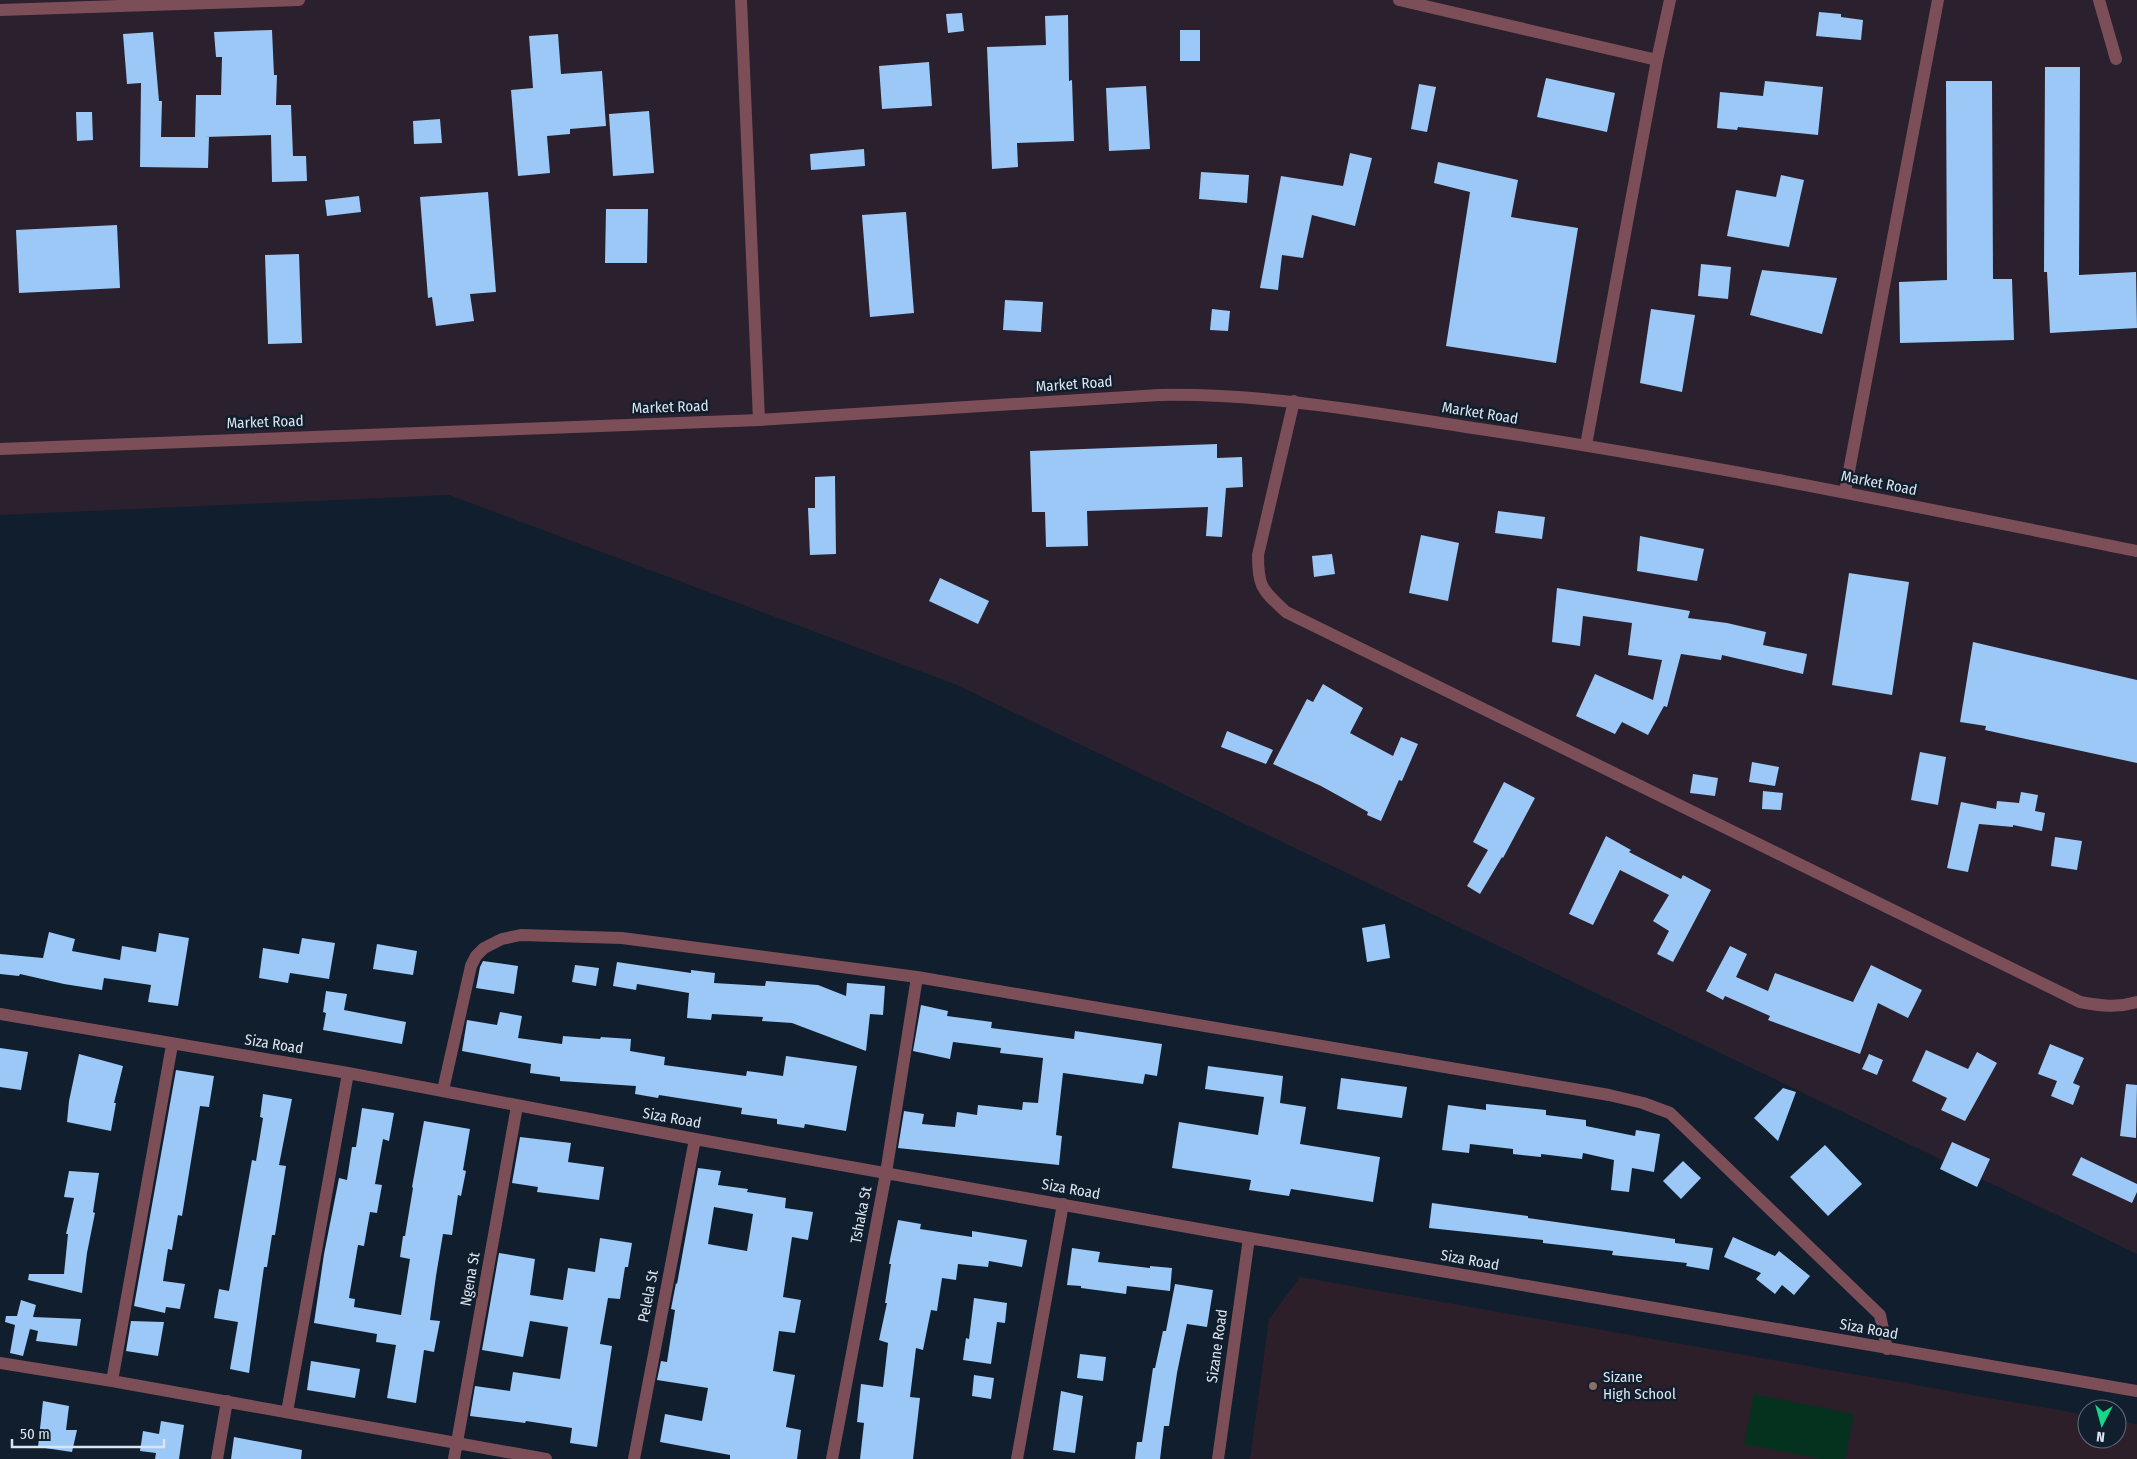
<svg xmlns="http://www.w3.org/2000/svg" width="2137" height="1459" font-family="'Fira Sans Condensed',sans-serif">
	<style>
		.industrial { fill: #2b202d }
		.education { fill: #2d1f2a }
		.green { fill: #04321f }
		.building { fill: #9bc8f7; fill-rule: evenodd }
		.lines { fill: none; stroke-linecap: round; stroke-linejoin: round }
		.minor { stroke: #7c4e58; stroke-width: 12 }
		.education-dot { fill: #8d6e63; stroke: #101e2d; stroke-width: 2 }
		.labels { text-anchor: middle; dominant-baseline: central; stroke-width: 5; stroke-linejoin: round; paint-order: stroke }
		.street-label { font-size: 15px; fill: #dce5ef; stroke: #101e2d }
		.poi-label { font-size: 15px; fill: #dce5ef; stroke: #101e2d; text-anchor: start }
	</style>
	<rect width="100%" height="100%" fill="#101e2d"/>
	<!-- industrial -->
	<path class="industrial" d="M0,0H2137V1254L957,685L449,495L0,515Z"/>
	<!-- education -->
	<path class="education" d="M1300,1277L2087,1415V1439H2117V1421L2137,1424V1459H1250L1269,1319Z"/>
	<!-- green -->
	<path class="green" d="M1754,1394L1854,1414L1845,1459H1821L1744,1444Z"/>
	<!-- building -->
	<path class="building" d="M1819,12L1841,14V17L1863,20L1861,40L1816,36Z
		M962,13L964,31L948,33L946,14Z
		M1068,15L1069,81L1072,80L1074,141L1017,143L1018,167L992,169L987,47L1046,45L1045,16Z
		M272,30L274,75H277L276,105H291L293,156H306L307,181L272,182L271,135L205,137H209L208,168L140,167L141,83L127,84L123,34L153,32L159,101H162L161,137H195L196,95H221L222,57H216L214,32Z
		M1180,30H1200V61H1180Z
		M558,34L561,74L602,71L606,126L570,129V134L547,136L550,173L518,176L511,90L533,88L529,36Z
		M929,62L932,106L882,109L879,66Z
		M2045,67H2080L2079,275L2136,272L2137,328L2050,333L2047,272H2044Z
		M1546,78L1615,93L1607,132L1537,117Z
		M1765,81L1823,87L1818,135L1738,127L1737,130L1717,128L1720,92L1763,96Z
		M1946,81H1992L1993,279H2012L2014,340L1900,343L1899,282L1947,280Z
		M1419,84L1436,87L1427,132L1411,129Z
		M1146,86L1150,149L1109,151L1106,88Z
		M649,111L654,173L613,176L609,114Z
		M76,112H92L93,140L77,141Z
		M440,119L442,143L414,144L413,121Z
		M864,149L865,166L811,170L810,154Z
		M1350,153L1372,158L1355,226L1312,215L1303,258L1282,255L1278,290L1260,288L1281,176L1343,186Z
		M1438,162L1518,180L1511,217L1578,228L1556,363L1446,346L1470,192L1434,183Z
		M1201,172L1249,175L1247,203L1199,199Z
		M1781,175L1804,180L1789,247L1727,236L1736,190L1776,197Z
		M488,192L496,292L470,294L474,321L436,326L432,297L428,298L420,197Z
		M359,196L361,212L327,216L325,200Z
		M606,209H648L647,263H605Z
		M906,212L914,313L870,317L862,215Z
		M117,225L120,288L19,293L16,230Z
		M299,254L302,343L268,344L265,255Z
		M1701,264L1731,267L1728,299L1698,296Z
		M1762,270L1837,278L1822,334L1750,315Z
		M1005,300L1043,302L1041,332L1003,330Z
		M1212,309L1230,311L1228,331L1210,330Z
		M1651,309L1695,315L1682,392L1640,383Z
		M1217,444V458L1242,457L1243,487L1226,488L1222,537L1206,536L1208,507L1087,511L1088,546L1046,547L1045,512H1032L1030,451Z
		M835,476L836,554L810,555L808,508H815V477Z
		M1498,511L1545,517L1542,539L1495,533Z
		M1421,535L1459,543L1448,601L1409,593Z
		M1640,536L1704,549L1697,581L1637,571Z
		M1332,554L1335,574L1314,577L1312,556Z
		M1849,573L1909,582L1892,695L1832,685Z
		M940,578L989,601L978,624L929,601Z
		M1557,588L1690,611L1688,618L1727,623L1766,632L1763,645L1807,654L1803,674L1722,655L1721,660L1681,654L1667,707L1664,706L1648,735L1622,722L1615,734L1576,716L1595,674L1653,700L1662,660L1628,655L1632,623L1583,616L1580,646L1552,642Z
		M1973,642L2137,680V763L1985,730L1986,726L1960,722Z
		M1323,684L1363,708L1350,733L1393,756L1401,737L1418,744L1402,781L1399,780L1381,821L1367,815L1368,812L1321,786L1273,764L1307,699L1313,702Z
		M1227,731L1273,750L1266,764L1221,747Z
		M1920,752L1946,757L1938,805L1911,800Z
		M1752,762L1779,767L1775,786L1749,782Z
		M1693,774L1718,778L1715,796L1690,793Z
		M1504,782L1535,798L1503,858L1502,857L1480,894L1467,886L1488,850L1473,842Z
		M1763,791L1783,793L1781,810L1762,809Z
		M2021,792L2038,795L2035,811L2045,813L2042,831L2013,825V827L1979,824L1968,872L1947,868L1961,802L1996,809L1997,801L2019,803Z
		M1606,836L1631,850L1629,852L1681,879L1683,875L1711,890L1673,962L1657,954L1669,931L1653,921L1669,895L1620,870L1593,925L1569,914Z
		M2055,837L2082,841L2077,870L2051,866Z
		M1385,924L1390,958L1367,962L1362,928Z
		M49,932L75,939L72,951L120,960L122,946L156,952L159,933L189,938L178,1006L148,1002L151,985L104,978L102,990L64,984L20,974L19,976L0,974V954L43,958Z
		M302,938L335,943L329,979L290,973L288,983L259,978L263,948L299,954Z
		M377,944L417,951L413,975L373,969Z
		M1730,946L1747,954L1736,977L1768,991L1775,973L1853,1002L1871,965L1922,990L1908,1018L1878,1003L1860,1054L1768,1020L1770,1016L1725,996L1723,1000L1706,991Z
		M483,961L518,966L514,994L476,988L480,967Z
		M617,962L691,973V970L715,973L714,983L765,986L766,981L818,985L846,996L847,983L885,986L883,1015L870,1014L866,1051L792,1023L762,1021L763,1017L712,1014L711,1020L687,1018L689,993L637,984L636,990L613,986Z
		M575,965L599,968L596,986L572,982Z
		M326,991L347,994L344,1010L406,1022L402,1044L323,1030L326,1013L323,1012Z
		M921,1005L948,1011L947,1016L992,1022L991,1028L1074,1039L1075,1031L1162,1044L1157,1076L1145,1074L1143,1084L1063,1073L1056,1135L1062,1136L1059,1165L898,1148L904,1111L924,1114L922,1124L955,1127L957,1112L977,1115L978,1105L1022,1110L1023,1102L1038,1103L1043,1058L1000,1053L1001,1048L953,1042L950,1059L913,1051Z
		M500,1012L522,1016L518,1038L562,1044L563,1036L600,1039L601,1037L631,1039L630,1051L665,1057L664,1065L746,1076L747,1071L783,1076L786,1056L857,1066L846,1131L805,1124L804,1128L777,1124V1119L741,1114L742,1108L659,1095L658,1098L635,1094L636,1086L560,1081V1077L530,1073L531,1064L462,1051L467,1020L497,1025Z
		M2050,1044L2084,1058L2073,1083L2080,1086L2073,1105L2051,1096L2057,1081L2038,1074Z
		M0,1048L28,1052L21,1090L0,1087Z
		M1926,1050L1968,1069L1977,1052L1997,1063L1965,1121L1941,1110L1947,1098L1912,1081Z
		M79,1054L123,1066L114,1103H116L111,1131L67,1122L69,1101Z
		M1869,1054L1883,1060L1877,1075L1862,1069Z
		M1208,1066L1283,1076L1280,1103L1306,1107L1300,1144L1380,1157L1373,1202L1291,1189L1289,1196L1249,1190L1251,1180L1172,1168L1179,1122L1258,1135L1264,1097L1205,1089Z
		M176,1070L214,1076L209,1107L200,1106L182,1216L178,1215L172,1250L168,1249L163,1281L185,1284L180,1309L166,1307L165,1313L134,1306Z
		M1341,1078L1407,1087L1402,1118L1337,1109Z
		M2126,1084L2137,1085L2136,1138L2120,1136Z
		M1783,1088L1796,1092L1778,1141L1754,1118Z
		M263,1094L292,1099L279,1165L286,1166L275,1235H272L267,1267H264L249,1373L230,1369L238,1322L214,1318L219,1289L229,1291L252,1160L256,1161L263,1118L260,1117Z
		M1486,1104L1546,1110V1115L1586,1120V1126L1635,1136L1636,1130L1660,1134L1654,1172L1632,1168L1629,1192L1611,1190L1614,1160L1583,1153L1582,1159L1541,1154V1157L1513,1154V1149L1470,1144L1469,1153L1442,1150L1448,1105L1486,1110Z
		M362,1108L394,1113L389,1141L383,1139L375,1184L382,1185L377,1213L370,1212L364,1246L358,1245L349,1298L355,1299L354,1307L401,1315L410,1259L400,1257L403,1236H405L413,1188L412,1187L424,1121L470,1129L463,1170L466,1171L461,1196L458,1195L452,1235L443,1234L436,1276L430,1320L440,1321L434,1352L424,1350L416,1403L387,1398L396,1345L376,1342L377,1334L314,1323L324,1254L339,1178L347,1180L352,1147H356Z
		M520,1137L571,1143L568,1162L604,1167L599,1200L537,1192L538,1187L512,1183Z
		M1952,1142L1990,1159L1977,1187L1940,1169Z
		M1825,1145L1862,1184L1828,1216L1790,1177Z
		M2081,1157L2137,1184V1192L2132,1203L2072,1175Z
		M1683,1161L1701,1178L1681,1199L1663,1181Z
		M698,1168L721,1171L718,1185L748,1189L747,1192L786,1198L785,1208L813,1212L808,1240L792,1237L783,1297L801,1300L795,1333L779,1331L773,1371L795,1375L786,1427L801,1430L797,1459H730V1455L660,1442L665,1414L702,1421L708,1388L657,1380L661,1361L667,1362L675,1310L671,1309L676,1283L677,1284ZM714,1207L753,1214L747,1251L708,1244Z
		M69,1171L99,1173L93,1212L95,1213L87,1253L82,1293L28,1280L29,1274H64L68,1234H66L74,1198L64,1197Z
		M1432,1203L1528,1216V1218L1675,1239V1243L1713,1248L1709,1270L1686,1266L1687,1263L1612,1255L1613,1251L1543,1243V1240L1429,1228Z
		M898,1220L921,1224L920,1229L972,1237V1231L1027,1240L1022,1267L989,1261L988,1267L958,1264L956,1280L942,1278L937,1311L931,1310L923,1350L916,1348L910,1397L920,1398L913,1459H860L864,1423L857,1422L861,1384L883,1387L888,1343L879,1340L887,1303H885L891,1264H889Z
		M1733,1237L1775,1256L1779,1251L1810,1276L1794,1295L1782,1285L1775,1294L1756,1279L1761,1273L1724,1257Z
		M600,1238L632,1243L628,1267H625L620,1299L608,1298L600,1344L612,1346L597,1447L570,1443L572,1428L526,1421L525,1423L470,1416L475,1386L510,1391L513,1372L560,1379L568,1327L530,1321L523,1357L482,1350L499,1253L535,1259L530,1295L563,1300L568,1268L595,1272Z
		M1072,1248L1100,1252L1098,1262L1150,1268V1266L1172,1268L1170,1291L1127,1286L1126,1294L1081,1288V1286L1067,1285Z
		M1175,1284L1213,1290L1207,1327L1187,1324L1177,1373L1169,1426H1164L1160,1459H1135L1137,1442H1142L1153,1368H1155L1163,1331H1166Z
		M974,1298L1007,1303L1005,1323L997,1322L991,1364L963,1360L966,1338L969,1339Z
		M21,1300L36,1305L33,1317L81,1319L77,1346L36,1341L38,1331L30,1329L23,1356L10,1353L15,1325L5,1322L6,1316H17Z
		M131,1321L164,1322L158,1356L126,1351Z
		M1080,1354L1106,1357L1103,1381L1077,1378Z
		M311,1361L360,1369L355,1398L307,1390Z
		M974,1375L994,1378L991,1399L972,1396Z
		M1061,1391L1083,1396L1075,1453L1053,1450Z
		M43,1401L69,1406L66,1430H77L72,1452L38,1447Z
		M161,1421L184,1425L179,1459H155L156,1453L140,1451L143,1431L159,1434Z
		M234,1437L302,1450L301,1459H231Z"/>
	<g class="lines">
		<!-- minor -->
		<path class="minor" d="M741,0L759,420
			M1399,0L1657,60
			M2099,0L2116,59
			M0,10L299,0
			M1294,401L1258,555C1258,589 1263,590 1286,612L2080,1002C2101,1006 2117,1008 2137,1002
			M1586,445L1657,60L1670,0
			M0,449L759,420L1159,395C1267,393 1374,413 1480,429C1701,462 1919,507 2137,551
			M1845,492L1938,0
			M0,1014L348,1073L695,1139L1249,1238L2137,1391
			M443,1090L471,966L476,956L484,948L502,939L521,935L622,938L917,977L1609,1095L1643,1103L1670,1113L1880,1315L1887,1349
			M0,1363L112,1381L546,1459
			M112,1381L172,1045
			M287,1412L348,1073
			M217,1459L227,1401
			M454,1459L517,1106
			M634,1459L695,1139
			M832,1459L886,1173L917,977
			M1017,1459L1063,1204
			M1218,1459L1249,1238"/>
	</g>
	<!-- markers -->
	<circle class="education-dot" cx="1593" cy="1386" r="5"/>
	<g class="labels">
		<!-- street labels -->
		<g class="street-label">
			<text transform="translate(1074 384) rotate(-4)">Market Road</text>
			<text transform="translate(670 407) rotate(-2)">Market Road</text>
			<text transform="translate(1480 413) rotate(9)">Market Road</text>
			<text transform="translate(265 422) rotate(-2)">Market Road</text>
			<text transform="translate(1879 483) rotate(11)">Market Road</text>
			<text transform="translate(274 1044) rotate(9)">Siza Road</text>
			<text transform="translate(672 1118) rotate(10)">Siza Road</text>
			<text transform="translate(1071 1189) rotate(10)">Siza Road</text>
			<text transform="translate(861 1215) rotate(-79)">Tshaka St</text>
			<text transform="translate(1470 1260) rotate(10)">Siza Road</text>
			<text transform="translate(470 1279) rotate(-80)">Ngena St</text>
			<text transform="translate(648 1296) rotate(-79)">Pelela St</text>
			<text transform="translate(1869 1329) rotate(10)">Siza Road</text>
			<text transform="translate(1217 1346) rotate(-82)">Sizane Road</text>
		</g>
		<!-- poi labels -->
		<g class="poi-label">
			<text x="1603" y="1377">Sizane<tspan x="1603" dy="17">High School</tspan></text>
		</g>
	</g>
	<!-- north arrow -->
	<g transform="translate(2102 1424) rotate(186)"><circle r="24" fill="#101e2d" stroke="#626e7b"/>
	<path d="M0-4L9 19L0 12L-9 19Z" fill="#15d989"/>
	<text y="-8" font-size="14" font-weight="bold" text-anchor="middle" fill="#dce5ef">N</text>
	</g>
	<!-- scale -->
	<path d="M12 1439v8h152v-8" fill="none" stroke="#dce5ef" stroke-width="2.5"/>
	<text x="20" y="1439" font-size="15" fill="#dce5ef" stroke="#101e2d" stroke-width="4" paint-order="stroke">50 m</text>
</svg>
